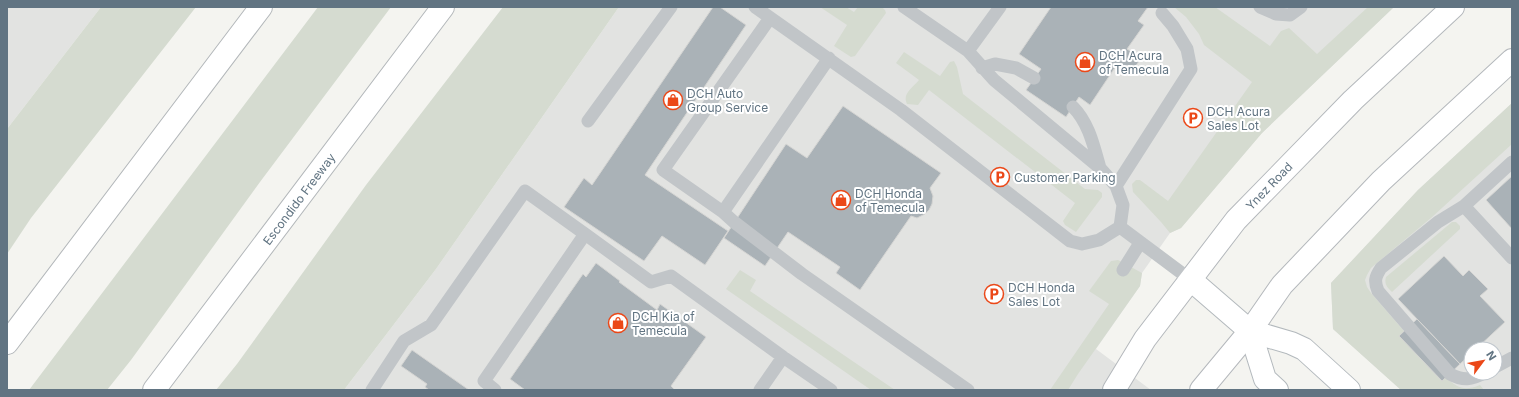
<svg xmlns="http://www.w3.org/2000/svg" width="1519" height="397" font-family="Inter,sans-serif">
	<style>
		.built { fill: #e2e3e1; fill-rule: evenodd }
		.green { fill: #d5dbd0 }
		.building { fill: #aab2b7; stroke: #d5d5d3 }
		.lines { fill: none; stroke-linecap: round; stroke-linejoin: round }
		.secondary-casing { stroke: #b3b9bd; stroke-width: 24 }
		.primary-casing { stroke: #b4b8bc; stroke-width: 24 }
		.highway-casing { stroke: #b3b7ba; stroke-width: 24 }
		.lane { stroke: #c1c5c8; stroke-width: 13 }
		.secondary { stroke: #fff; stroke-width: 22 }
		.primary { stroke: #fff; stroke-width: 22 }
		.highway { stroke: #fff; stroke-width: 22 }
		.labels { text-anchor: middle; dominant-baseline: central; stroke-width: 4; stroke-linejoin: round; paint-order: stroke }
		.poi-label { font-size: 12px; fill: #617482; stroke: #fff; text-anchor: start }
		.street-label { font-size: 12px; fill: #617482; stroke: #fff }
	</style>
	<rect width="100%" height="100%" fill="#f4f4f0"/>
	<!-- built -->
	<path class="built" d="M7,7H101L7,129Z
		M619,7H1394L1262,133L1181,228L1170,233L1142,273L1140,286L1096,349L1151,390H344L436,269Z
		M1512,103V390H1401L1333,329L1331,283L1418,190ZM1471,349H1495V373H1471Z"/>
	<!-- green -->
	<path class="green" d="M101,7H196L31,218L7,254V129Z
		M318,7H391L260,182L131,360L107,390H29Z
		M503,7H619L436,269L344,390H216L237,364L366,185Z
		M820,7H846L854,12L858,7H882L885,10L886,13L855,56L851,57L834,46L847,25Z
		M1174,7H1215L1270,46L1281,31L1289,28L1317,54L1368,7H1394L1262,133L1181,228L1170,233L1161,222L1133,192L1132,184L1136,180H1140L1168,201L1252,82L1204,45L1199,34L1186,17Z
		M904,52L940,76L950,62L954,61L957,67L963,94L1085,189L1098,190L1102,193V197L1076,232L1065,225L1063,221L1075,203L929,90L918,105L907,104C902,94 912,88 919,80L896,63Z
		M1512,103V144L1431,218L1371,268L1367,275L1365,280L1367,287L1371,293L1404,331L1399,336L1442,381L1446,377C1458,389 1465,391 1480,385L1484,390H1401L1333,329L1331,283L1418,190Z
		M1452,222H1456L1460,226V229L1392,292C1387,287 1384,284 1386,277Z
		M1118,260L1142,273L1140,286L1078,374L1068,390H1050L1109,304L1089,291L1111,261Z
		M740,270L756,280L750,291L895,390H871L726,289Z"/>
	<!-- building -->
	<path class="building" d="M713,7H720L746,25L645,175L728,231L705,265L662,236L644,261L564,207L584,178L592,185Z
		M1051,7H1148L1138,21L1144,25L1127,49L1141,58L1130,75L1116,66L1090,105L1079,97L1066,117L1026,90L1041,69L1019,54Z
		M843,106L941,173L930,188L933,196L932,204L929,210L925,214L917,218L911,216L860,290L836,273L840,267L788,232L765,266L724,238L786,144L807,158Z
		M1512,176V229L1486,200Z
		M1444,256L1463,276L1469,270L1488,289L1480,296L1505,322L1476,349H1471V354L1460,364L1398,299Z
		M596,263L620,281L619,282L657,310L660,304L706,337L671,386L675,390H525L510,379L583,274L586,277Z
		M1417,319L1460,364L1442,381L1399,336Z
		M412,350L469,390H429L425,387L427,384L401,366Z"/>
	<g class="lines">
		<!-- secondary casing -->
		<g class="secondary-casing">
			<path id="secondary" d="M1191,280L1250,331L1291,343L1304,349L1349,390
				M1250,331L1265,379L1277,390"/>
		</g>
		<!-- primary casing -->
		<g class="primary-casing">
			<path id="primary" d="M1114,390L1145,339L1236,220L1353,100L1453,7
				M1201,390L1250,331L1282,285L1381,181L1512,60"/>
		</g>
		<!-- highway casing -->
		<g class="highway-casing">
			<path id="highway" d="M7,343L261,7
				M154,390L443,7"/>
		</g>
		<!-- lane -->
		<path class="lane" d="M755,7L901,110L1070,241L1082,244L1099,240L1120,227L1191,280
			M904,7L968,51L994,80L1100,168L1116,186L1123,205L1120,227
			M1260,7L1276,14L1290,15L1301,7
			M770,18L663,170L723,212L829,58
			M968,51L1000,7
			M982,68L995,64L1016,68L1034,78
			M1073,107C1089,123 1094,147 1100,168
			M588,121L671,7
			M1512,162L1464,206L1512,258
			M1116,186L1191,69L1187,49L1173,26L1162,13
			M1464,206L1438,222L1381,268C1375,277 1374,281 1378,291L1450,374C1463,381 1472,380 1484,373
			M723,212L734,222L802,274L968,390
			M585,234L651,282L671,276L783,357
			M1123,270L1140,243
			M1495,367L1512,358
			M372,390L404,341L431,325L525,191L585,234L484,381L495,390
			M760,390L783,357L831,390"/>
		<!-- secondary -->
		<use href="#secondary" class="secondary"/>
		<!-- primary -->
		<use href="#primary" class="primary"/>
		<!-- highway -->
		<use href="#highway" class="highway"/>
	</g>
	<!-- icons -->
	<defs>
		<g id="shop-ring" transform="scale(1)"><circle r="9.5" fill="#fff" stroke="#eb4818" stroke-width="1.5"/><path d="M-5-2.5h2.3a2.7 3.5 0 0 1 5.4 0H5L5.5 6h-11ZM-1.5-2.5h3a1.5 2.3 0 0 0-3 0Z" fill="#eb4818"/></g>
		<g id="parking-ring" transform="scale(1)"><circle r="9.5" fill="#fff" stroke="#eb4818" stroke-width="1.5"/><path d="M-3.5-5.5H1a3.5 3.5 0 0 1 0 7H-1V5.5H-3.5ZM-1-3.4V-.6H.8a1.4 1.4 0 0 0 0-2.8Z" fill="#eb4818"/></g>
	</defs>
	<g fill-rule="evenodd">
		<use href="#shop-ring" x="1085" y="62"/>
		<use href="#shop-ring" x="673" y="100"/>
		<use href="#parking-ring" x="1193" y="118"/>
		<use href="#parking-ring" x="1000" y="177"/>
		<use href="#shop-ring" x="841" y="200"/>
		<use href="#parking-ring" x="994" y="294"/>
		<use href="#shop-ring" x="618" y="323"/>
	</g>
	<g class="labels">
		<!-- poi labels -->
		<g class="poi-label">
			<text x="1099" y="55">DCH Acura<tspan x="1099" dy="14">of Temecula</tspan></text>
			<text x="687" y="93">DCH Auto<tspan x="687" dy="14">Group Service</tspan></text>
			<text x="1207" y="111">DCH Acura<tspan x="1207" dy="14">Sales Lot</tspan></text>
			<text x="1014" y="177">Customer Parking</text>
			<text x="855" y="193">DCH Honda<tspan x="855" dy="14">of Temecula</tspan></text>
			<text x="1008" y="287">DCH Honda<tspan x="1008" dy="14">Sales Lot</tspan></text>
			<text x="632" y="316">DCH Kia of<tspan x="632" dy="14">Temecula</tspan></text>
		</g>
		<!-- street labels -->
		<g class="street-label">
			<text transform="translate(1269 186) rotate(-46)">Ynez Road</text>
			<text transform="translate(299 199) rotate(-53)">Escondido Freeway</text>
		</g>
	</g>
	<!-- border -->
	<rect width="1519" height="397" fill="none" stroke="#617482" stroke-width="16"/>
	<!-- north arrow -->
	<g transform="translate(1483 361) rotate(58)"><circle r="19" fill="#ffffff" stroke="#c0c7cd"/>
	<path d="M0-3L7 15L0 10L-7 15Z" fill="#eb4818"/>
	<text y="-6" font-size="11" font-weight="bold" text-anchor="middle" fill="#617482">N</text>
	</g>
</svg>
